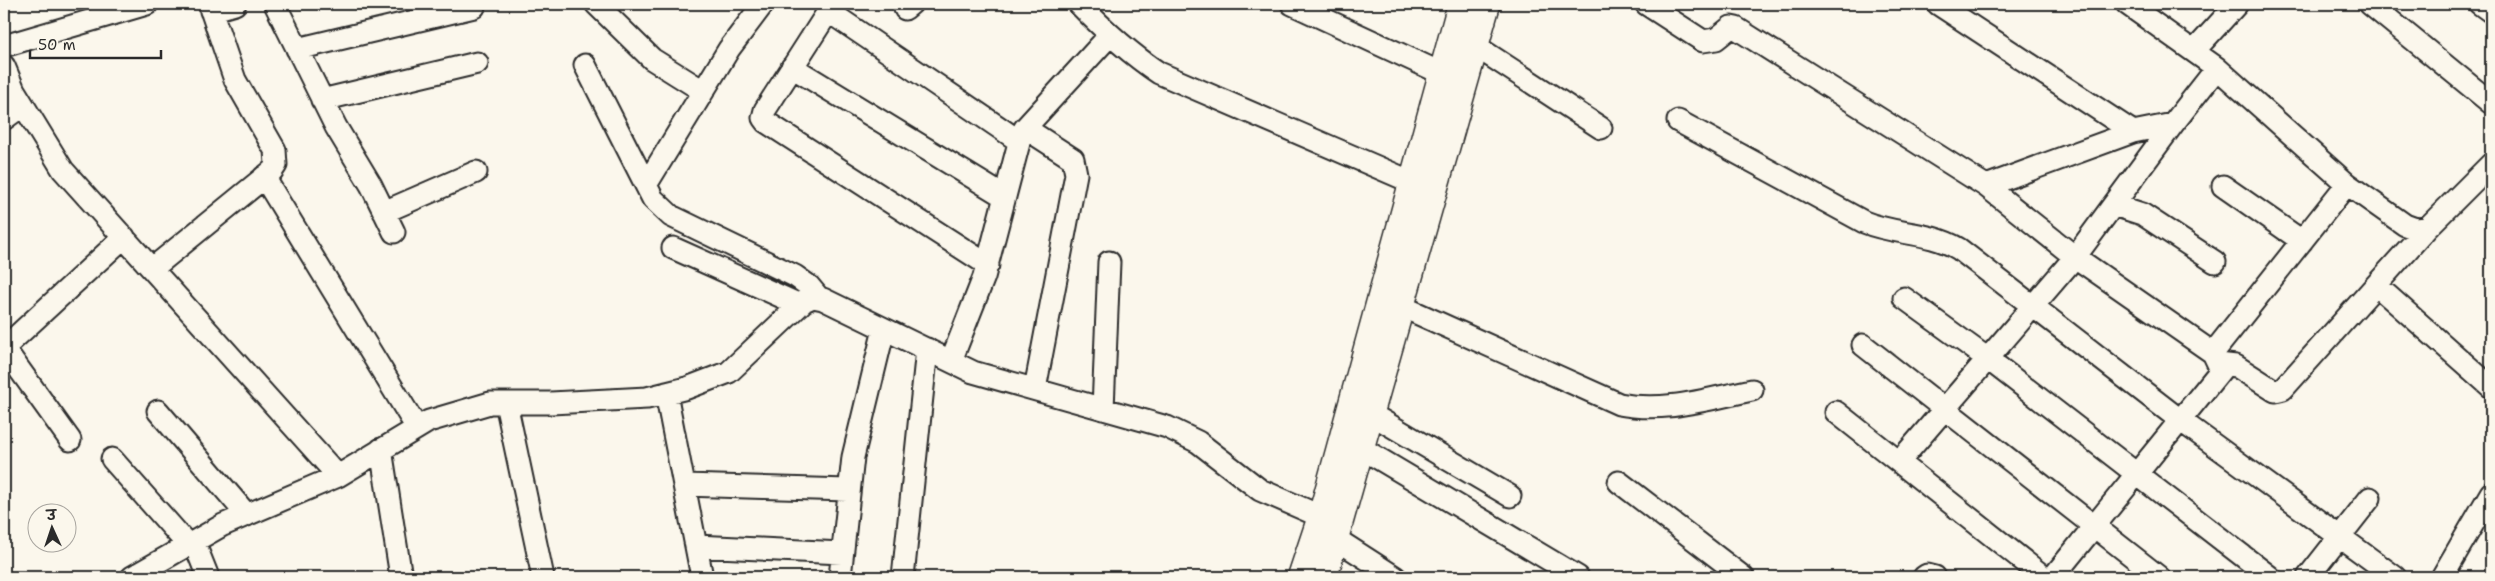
<svg xmlns="http://www.w3.org/2000/svg" width="2495" height="581" font-family="'Shantell Sans','Playpen Sans Deva',sans-serif">
	<style>
		.lines { fill: none; stroke-linecap: round; stroke-linejoin: round }
		.street-casing { stroke: #2b2b2b; stroke-width: 25 }
		.secondary-casing { stroke: #2b2b2b; stroke-width: 31 }
		.street { stroke: #fbf7ec; stroke-width: 21 }
		.secondary { stroke: #fbf7ec; stroke-width: 28 }
	</style>
	<rect width="100%" height="100%" fill="#fbf7ec"/>
	<filter id="ink" filterUnits="userSpaceOnUse"><feTurbulence type="fractalNoise" baseFrequency=".02" numOctaves="2"/><feDisplacementMap in="SourceGraphic" scale="10" xChannelSelector="R" yChannelSelector="G"/><feConvolveMatrix kernelMatrix="1 2 1 2 8 2 1 2 1" color-interpolation-filters="sRGB"/></filter>
	<g filter="url(#ink)">
		<g class="lines">
			<!-- street casing -->
			<g class="street-casing">
				<path id="street" d="M275,4L336,127L371,185L394,232
					M596,4L652,59L703,91
					M833,4L765,110L763,118L766,122L988,265
					M1079,4C1104,30 1129,53 1159,73L1414,183
					M1292,4L1443,74
					M1646,4L1703,41L1716,39L1731,27L1736,28L1986,186L2075,257L2213,353L2221,370L2053,577
					M1938,4L2133,132
					M2127,4L2217,68L2347,184L2405,225L2416,229L2427,228L2491,164
					M2370,4L2491,103
					M2480,4L2491,12
					M905,9L911,4
					M211,11L235,4
					M828,11L1019,141
					M1474,45L1601,128
					M4,46L147,4
					M297,49L474,7
					M2194,51L2237,4
					M585,65L653,199L671,216L795,276L809,286L819,298
					M4,66L14,90L63,170L338,476L429,421L490,403H551L647,398L687,388L729,372L804,301L813,297L823,299L973,372L1167,427L1198,442L1260,490L1322,517
					M792,67L1005,197
					M322,100L477,63
					M4,119L23,105
					M1678,121L1864,222C1895,235 1929,231 1959,249L2180,420L2395,577
					M1025,128L1073,159L1076,174L1035,389
					M264,177L417,428
					M646,185L729,49L763,4
					M1986,186L2133,132L2173,124
					M2223,186L2302,241
					M2114,205L2142,214L2215,262
					M384,212L476,172
					M673,248L800,305
					M153,268L272,171L276,165L275,150L235,80L209,4
					M2376,285L2491,387
					M1904,298L1988,359L2270,577
					M1401,306L1619,404C1664,413 1707,399 1752,390
					M1863,345L2159,577
					M4,348L124,237
					M4,348L70,440
					M2213,353L2347,184
					M951,361L984,277L1021,135L1025,128L1110,35
					M2218,364L2236,366L2275,391L2283,389L2427,228
					M666,393L702,577
					M506,403L543,577
					M1103,409L1109,262
					M158,411L247,515
					M1836,412L2044,577
					M1371,414L1510,496
					M1361,448L1578,577
					M381,449L401,577
					M112,459L188,545
					M1899,462L2075,257L2173,124L2217,68
					M1619,482L1743,577
					M684,485L848,490
					M1336,539L1395,577
					M194,542L208,577
					M696,546L842,553
					M132,577L223,525L338,476
					M840,577L853,457L884,329
					M903,577L927,349
					M1924,577L1927,575L1935,577
					M2308,577L2370,498
					M2442,577L2491,493"/>
			</g>
			<!-- secondary casing -->
			<g class="secondary-casing">
				<path id="secondary" d="M1302,577L1322,517L1462,4
					M1323,577L1486,4"/>
			</g>
			<!-- street -->
			<use href="#street" class="street"/>
			<!-- secondary -->
			<use href="#secondary" class="secondary"/>
		</g>
	</g>
	<!-- margin -->
	<rect width="2495" height="581" fill="none" stroke="#fbf7ec" stroke-width="20"/>
	<rect x="10" y="10" width="2475" height="561" fill="none" stroke="#2b2b2b" stroke-width="2" filter="url(#ink)"/>
	<!-- north arrow -->
	<g transform="translate(52 528) rotate(357)"><circle r="24" fill="#fbf7ec" stroke="#a8a59f"/>
	<path d="M0-4L9 19L0 12L-9 19Z" fill="#2b2b2b"/>
	<text y="-8" font-size="14" font-weight="bold" text-anchor="middle" fill="#2b2b2b">उ</text>
	</g>
	<!-- scale -->
	<path d="M30 50v8h131v-8" fill="none" stroke="#2b2b2b" stroke-width="2.5"/>
	<text x="38" y="50" font-size="15" fill="#2b2b2b" stroke="#fbf7ec" stroke-width="4" paint-order="stroke">50 m</text>
</svg>
